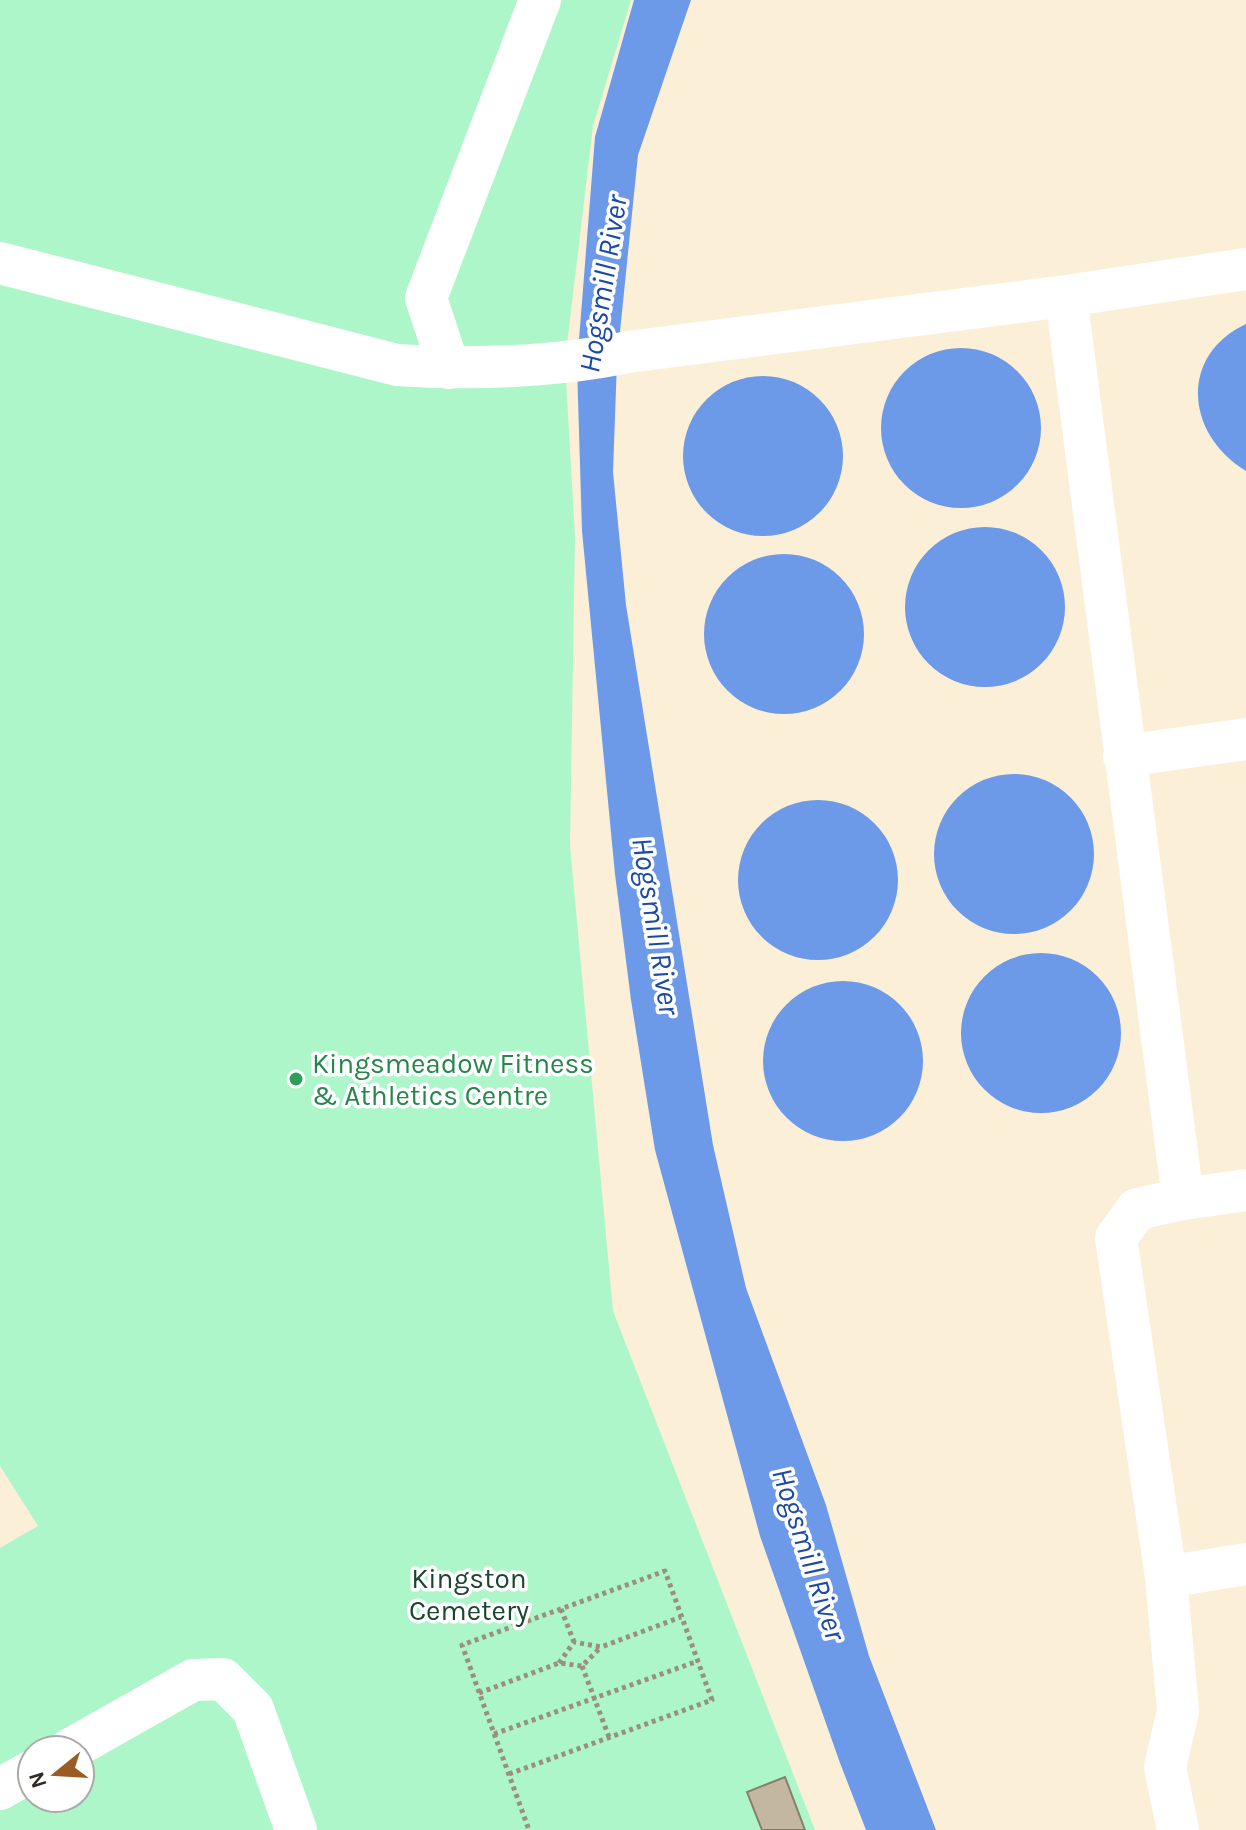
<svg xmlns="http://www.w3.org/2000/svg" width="1246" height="1830" font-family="Karla,sans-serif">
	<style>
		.green { fill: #adf6ca; fill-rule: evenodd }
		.water { fill: #6d99e9 }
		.building { fill: #c3b7a2; stroke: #897e69; stroke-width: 2 }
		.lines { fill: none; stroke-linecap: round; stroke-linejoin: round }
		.path { stroke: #999080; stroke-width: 5; stroke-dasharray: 4 4; stroke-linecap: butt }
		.minor { stroke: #fff; stroke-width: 42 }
		.leisure-dot { fill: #2e9e5b; stroke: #fff; stroke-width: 3 }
		.labels { text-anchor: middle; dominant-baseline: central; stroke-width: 7; stroke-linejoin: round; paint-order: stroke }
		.leisure-label { font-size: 28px; fill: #27864d; stroke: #fff; text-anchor: start }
		.park-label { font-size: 28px; fill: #1b462f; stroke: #fff }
		.water-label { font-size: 30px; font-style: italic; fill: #1b4aa6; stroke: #fff }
	</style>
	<rect width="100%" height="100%" fill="#fbefd8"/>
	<!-- green -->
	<path class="green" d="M0,0H631L593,126L565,361L575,537L570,846L613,1311L815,1830H0V1548L38,1526L0,1466ZM32,1750H80V1798H32Z"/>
	<!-- water -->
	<path class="water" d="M634,0H691L638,155L617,361L613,472L626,605L713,1145L746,1288L826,1505L869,1656L936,1830H866L840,1763L760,1536L655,1150L631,1000L615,874L582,531L577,365L595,137Z
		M1246,324V471C1186,435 1178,356 1246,324Z
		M881 428a80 80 0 1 1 160 0a80 80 0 1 1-160 0Z
		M683 456a80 80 0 1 1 160 0a80 80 0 1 1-160 0Z
		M905 607a80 80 0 1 1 160 0a80 80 0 1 1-160 0Z
		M704 634a80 80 0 1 1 160 0a80 80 0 1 1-160 0Z
		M934 854a80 80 0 1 1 160 0a80 80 0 1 1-160 0Z
		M738 880a80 80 0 1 1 160 0a80 80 0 1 1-160 0Z
		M961 1033a80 80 0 1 1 160 0a80 80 0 1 1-160 0Z
		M763 1061a80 80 0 1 1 160 0a80 80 0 1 1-160 0Z"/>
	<!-- building -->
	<path class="building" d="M785,1777L805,1830H762L747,1792Z"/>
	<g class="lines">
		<!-- path -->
		<path class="path" d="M561,1609L574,1642
			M559,1663L574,1642L601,1647L681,1617
			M582,1666L609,1737
			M479,1693L559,1663L582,1666L601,1647
			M494,1734L698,1661
			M509,1774L712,1700L665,1571L462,1645L529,1830"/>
		<!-- minor -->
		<path class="minor" d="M0,263L397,365C469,370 557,367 628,352L1066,296L1246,269
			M1066,296L1183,1199L1246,1190
			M449,368L426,298L540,0
			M1124,756L1246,739
			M1166,1577L1246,1564
			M69,1750L193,1680L223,1679L253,1709L296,1830
			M0,1789L32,1771
			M1178,1830L1165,1767L1178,1711L1166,1577L1116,1238L1137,1209L1183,1199"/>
	</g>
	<!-- markers -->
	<circle class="leisure-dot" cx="296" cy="1079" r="8"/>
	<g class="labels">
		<!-- leisure labels -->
		<g class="leisure-label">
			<text x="312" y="1063">Kingsmeadow Fitness<tspan x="312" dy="32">&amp; Athletics Centre</tspan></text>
		</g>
		<!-- park labels -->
		<g class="park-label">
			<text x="469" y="1578">Kingston<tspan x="469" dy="32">Cemetery</tspan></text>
		</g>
		<!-- water labels -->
		<g class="water-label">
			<text transform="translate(603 284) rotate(-81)">Hogsmill River</text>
			<text transform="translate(656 926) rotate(81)">Hogsmill River</text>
			<text transform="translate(809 1554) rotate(72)">Hogsmill River</text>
		</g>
	</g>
	<!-- north arrow -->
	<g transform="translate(56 1774) rotate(252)"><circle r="38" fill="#ffffff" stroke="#acaaa7" stroke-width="2"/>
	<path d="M0-6L14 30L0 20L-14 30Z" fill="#9b5c23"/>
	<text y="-12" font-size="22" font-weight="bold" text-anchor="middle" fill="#302b23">N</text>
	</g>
</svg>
